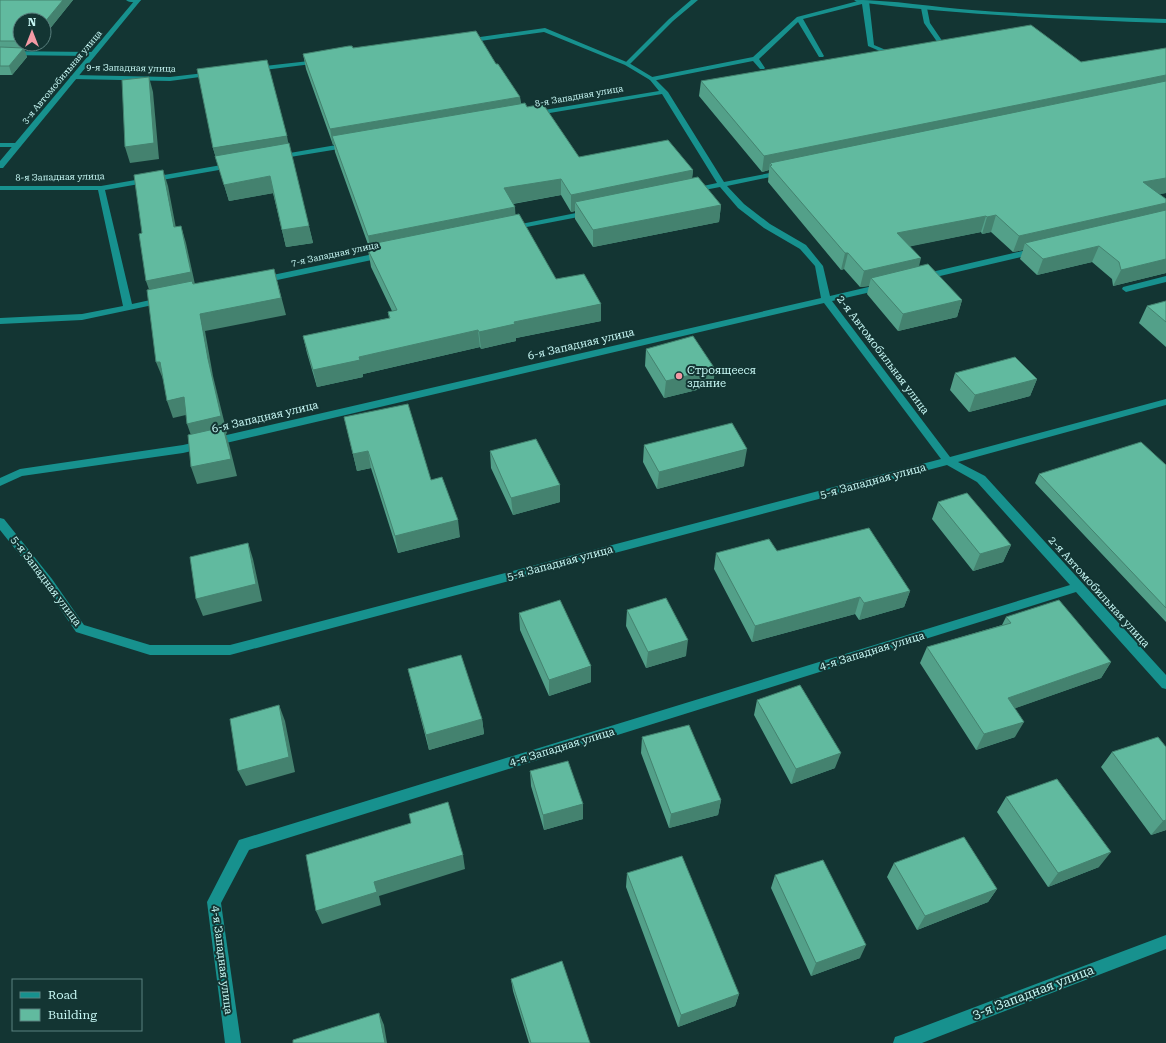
<svg xmlns="http://www.w3.org/2000/svg" width="1166" height="1043" font-family="'Roboto Serif',serif">
	<style>
		.lines { fill: none; stroke-linecap: round; stroke-linejoin: round }
		.service { fill: #17918e; fill-rule: evenodd }
		.minor { fill: #17918e; fill-rule: evenodd }
		.tertiary { fill: #17918e; fill-rule: evenodd }
		.wall { fill: #53a089 }
		.shaded-wall { fill: #44826f }
		.building { fill: #61ba9f; stroke: #44826f }
		.poi-dot { fill: #f49aa5; stroke: #133533; stroke-width: 1.5 }
		.labels { text-anchor: middle; dominant-baseline: central; stroke-width: 4; stroke-linejoin: round; paint-order: stroke }
		.far-street-label { font-size: 9px; fill: #c6f6f3; stroke: #133533 }
		.street-label { font-size: 11px; fill: #c6f6f3; stroke: #133533 }
		.poi-label { font-size: 11px; fill: #c6f6f3; stroke: #133533; text-anchor: start }
		.near-street-label { font-size: 13px; fill: #c6f6f3; stroke: #133533 }
	</style>
	<rect width="100%" height="100%" fill="#133533"/>
	<g class="lines">
		<!-- service -->
		<path class="service" d="M126,0H141C138,3 129,3 126,0Z
			M691,0H698L673,21L629,65H625V63L669,19Z
			M862,0L869,1L874,45L893,53V55H889L868,46L862,4L803,19L824,56L823,57H819L798,22L759,59L765,68L764,69H760L753,61L652,81L649,79L652,77L753,57L797,17Z
			M924,6L927,8L930,23L945,45L944,46H940L924,23L921,8Z
			M1166,276V282L1126,292L1122,289L1123,287Z"/>
		<!-- minor -->
		<path class="minor" d="M545,28L629,63L654,78L668,92L724,182L785,170V174L727,186L744,204L770,224L806,245L823,266L830,296L881,284L884,285L885,287L884,289L832,301L950,457L1166,399V405L958,462L985,476L1166,675V689L1162,688L1076,592L249,850L221,903L241,1043H225L207,902L239,840L1070,585L977,482L947,465L230,655H150L76,632L44,585L0,530V518L4,519L52,579L84,625L150,645H230L941,459L824,303L183,453L22,476L0,486V478L20,469L183,445L821,298L815,266L800,249L764,228L738,208L720,187L689,193V189L717,183L662,94L532,116L528,114L532,112L659,91L650,80L625,65L544,32L466,43L463,41L466,39Z
			M0,51L92,52L95,54L92,56L0,55Z
			M318,60L321,62L320,63L256,71L253,69L256,67Z
			M213,72L216,74L215,75L170,81L73,79L70,77L73,75L170,77Z
			M0,143H17L21,145L17,147H0Z
			M348,143H351V147L278,159L274,157L278,155Z
			M233,163L237,165L236,167L105,190L132,304L164,297L167,298L168,300L167,302L82,320L0,324V318L82,314L123,306L98,190H0V186H101Z
			M591,210H594V214L511,230L507,228L511,226Z
			M1035,248L1038,249L1039,251L1038,253L923,280L919,277L923,274Z
			M383,252L387,255L386,257L263,283L259,280L263,277Z
			M1166,935V949L922,1043H893L895,1037L901,1035Z"/>
		<!-- tertiary -->
		<path class="tertiary" d="M135,0H141L3,168H0V161Z
			M854,0C893,0 933,7 972,10C1036,15 1101,17 1166,19V23C1063,19 960,15 857,2Z"/>
	</g>
	<!-- wall -->
	<path class="wall" d="M0,0H73L44,36V20H20V44H37L33,50H24L27,57L12,75H0Z
		M353,48L496,64L520,97L521,104L527,107L579,157L693,170L692,178L721,205L719,222L593,247L575,219V211L571,212L561,195L513,204L515,207V214L556,279L601,321L516,338V341L481,349L480,347L363,374V377L317,387L307,353L303,336L389,318L388,312L392,311L371,267L368,250H370L335,152L334,145H333L306,69L303,54Z
		M1166,48V193L1159,194L1166,199V273L1113,286L1112,279L1092,262L1037,275L1020,259L1023,250L1013,252L991,232L982,234L981,232L910,246L919,266L962,300L957,317L898,331L867,294L869,286L860,287L844,269L841,270L768,182L769,170L762,172L699,96L701,81L1081,62Z
		M288,143L313,243L286,247L273,193L229,201L213,148Z
		M1166,301V347L1139,323L1147,306Z
		M646,349L715,369L713,386L664,398L645,366Z
		M955,373L1037,379L1030,396L969,412L950,390Z
		M344,417L431,480L460,537L398,553L371,468L357,471Z
		M644,445L744,466L657,489L643,462Z
		M490,451L560,485V502L513,515L491,468Z
		M1166,465V622L1035,483L1039,474Z
		M938,502L1011,545L1003,562L973,571L932,519Z
		M777,551L910,591L904,607L859,620L855,614L752,642L714,569L716,553Z
		M627,610L686,656L646,668L626,626Z
		M519,613L591,682L549,696L520,630Z
		M1006,617L1111,662L1101,678L1015,708V737L976,750L920,663L927,647L1002,625Z
		M408,669L482,719L484,734L429,750L412,685Z
		M757,700L835,768L791,784L754,715Z
		M642,737L721,800L718,815L669,828L641,753Z
		M1166,747V830L1151,835L1101,767L1112,752Z
		M530,771L583,819L544,830L531,786Z
		M1006,797L1099,867L1048,887L997,812Z
		M894,863L997,889L988,902L917,930L887,877Z
		M627,873L739,994L735,1006L678,1027L626,887Z
		M775,875L860,958L811,976L771,888Z
		M511,979L590,1043H529L513,991Z"/>
	<!-- shaded-wall -->
	<path class="shaded-wall" d="M63,0H73L44,36V23Z
		M30,44H37L33,50Z
		M24,48L27,57L12,75L9,66Z
		M1166,75V89L772,165L770,163L769,170L762,172L764,156Z
		M149,77L153,92L159,159L130,163L125,147Z
		M520,97L521,113L332,136L334,145H333L330,129Z
		M287,136L290,152L215,156L218,165L213,148Z
		M163,170L168,186L179,244L174,227Z
		M693,170L691,187L575,202V211L571,212V195Z
		M270,176L274,193L229,201L224,185Z
		M1166,178V193L1136,199L1143,182Z
		M561,179V195L505,205L504,188Z
		M1166,203V210L1162,218L1025,243L1023,250L1013,252L1019,236Z
		M721,205L719,222L593,247V230Z
		M515,207L516,223L371,244L373,253H371L368,236Z
		M996,215L991,232L982,234L987,217Z
		M986,216L981,232L893,250L897,233Z
		M181,226L186,243L196,289L152,298L146,281Z
		M309,226L313,243L286,247L282,230Z
		M1099,246L1092,262L1037,275L1043,259Z
		M845,253H848L844,269L841,270Z
		M921,258L917,275L871,278L869,286L860,287L864,271Z
		M1166,259V273L1113,286L1121,270Z
		M274,269L286,315L205,331L213,376L227,433L226,434L229,444L237,476L197,484L191,467L193,441L187,424L208,359L200,314Z
		M962,300L957,317L898,331L903,314Z
		M601,304V321L516,338V341L481,349L479,332L514,322Z
		M478,330L480,347L363,374V377L317,387L313,370L359,357Z
		M156,362H160L163,379Z
		M715,369L713,386L664,398L666,381Z
		M1037,379L1030,396L969,412L975,395Z
		M184,397L190,414L173,418L167,401Z
		M747,449L744,466L657,489L659,472Z
		M368,451L371,468L357,471L353,454Z
		M560,485V502L513,515L511,498Z
		M458,520L460,537L398,553L395,536Z
		M248,543L253,559L262,601L203,616L196,599Z
		M1011,545L1003,562L973,571L980,554Z
		M910,591L904,607L859,620L864,603Z
		M860,597L855,614L752,642L755,626Z
		M688,640L686,656L646,668L648,652Z
		M1111,662L1101,678L999,714L1008,698Z
		M591,666V682L549,696V680Z
		M279,705L285,721L295,772L246,786L238,771Z
		M482,719L484,734L429,750L426,735Z
		M1024,722L1015,737L976,750L984,734Z
		M841,753L835,768L791,784L796,769Z
		M721,800L718,815L669,828L671,814Z
		M583,804V819L544,830L543,815Z
		M1166,820V830L1151,835L1163,821Z
		M1111,852L1099,867L1048,887L1058,873Z
		M463,855L465,869L379,896L381,905L322,924L316,911L374,882Z
		M997,889L988,902L917,930L925,916Z
		M866,945L860,958L811,976L816,963Z
		M739,994L735,1006L678,1027L681,1015Z
		M379,1013L384,1025L387,1043H385Z"/>
	<!-- building -->
	<path class="building" d="M0,0H63L44,23V20H20V41H0Z
		M1031,25L1081,62L1166,48V75L764,156L701,81Z
		M476,31L496,64H498L520,97L330,129L303,54L349,46H352L353,48Z
		M0,47L24,48L9,66H0Z
		M267,60L287,136L213,148L197,69Z
		M149,77L154,143L125,147L122,80Z
		M1166,81V178L1143,182L1166,199V203L1019,236L996,215L987,217L986,216L897,233L921,258L864,271L848,253H845L770,166L772,165L770,163Z
		M525,103L527,107L543,104L579,157L668,140L693,170L571,195L561,179L504,188L515,207L368,236L332,136Z
		M289,143L309,226L282,230L270,176L224,185L215,156Z
		M163,170L174,227L181,226L191,272L146,281L139,234L142,233L134,175Z
		M698,177L721,205L593,230L575,202Z
		M1166,210V259L1121,270L1119,262L1099,246L1043,259L1025,243Z
		M519,214L556,279L584,274L601,304L514,322L515,324L479,332L478,330L359,357L360,360L313,370L303,336L390,318L388,312L397,310L368,250L373,249L371,244Z
		M928,264L962,300L903,314L871,278Z
		M274,269L281,298L200,314L208,359L221,416L187,424L184,397L167,401L160,362H156L147,290L192,281L193,284Z
		M1166,301V322L1147,306Z
		M693,336L715,369L666,381L646,349Z
		M1015,357L1037,379L975,395L955,373Z
		M408,404L431,480L442,477L458,520L395,536L368,451L353,454L344,417Z
		M732,423L747,449L659,472L644,445Z
		M223,427L231,459L191,467L188,435Z
		M536,439L560,485L511,498L490,451Z
		M1141,442L1166,465V608L1039,474Z
		M967,493L1011,545L980,554L938,502Z
		M869,528L910,591L864,603L860,597L755,626L716,553L769,539L777,551Z
		M248,543L256,584L196,599L190,557Z
		M666,598L688,640L648,652L627,610Z
		M560,600L591,666L549,680L519,613Z
		M1059,600L1111,662L1008,698L1024,722L984,734L927,647L1011,623L1006,617Z
		M461,655L482,719L426,735L408,669Z
		M800,685L841,753L796,769L757,700Z
		M279,705L289,757L238,771L230,719Z
		M689,725L721,800L671,814L642,737Z
		M1158,737L1166,747V820L1163,821L1112,752Z
		M568,761L583,804L543,815L530,771Z
		M1057,779L1111,852L1058,873L1006,797Z
		M448,802L463,855L374,882L377,892L316,911L306,855L411,823L409,814Z
		M964,837L997,889L925,916L894,863Z
		M682,856L739,994L681,1015L627,873Z
		M823,860L866,945L816,963L775,875Z
		M562,961L590,1043H531L511,979Z
		M379,1013L385,1043H293V1040Z"/>
	<!-- markers -->
	<circle class="poi-dot" cx="679" cy="376" r="4"/>
	<g class="labels">
		<!-- far-street labels -->
		<g class="far-street-label">
			<text transform="translate(131 68) rotate(1)">9-я Западная улица</text>
			<text transform="translate(62 77) rotate(-50)">3-я Автомобильная улица</text>
			<text transform="translate(579 96) rotate(-10)">8-я Западная улица</text>
			<text transform="translate(60 177) rotate(-1)">8-я Западная улица</text>
			<text transform="translate(335 254) rotate(-12)">7-я Западная улица</text>
		</g>
		<!-- street labels -->
		<g class="street-label">
			<text transform="translate(581 344) rotate(-13)">6-я Западная улица</text>
			<text transform="translate(883 355) rotate(53)">2-я Автомобильная улица</text>
			<text transform="translate(265 417) rotate(-13)">6-я Западная улица</text>
			<text transform="translate(873 481) rotate(-15)">5-я Западная улица</text>
			<text transform="translate(560 563) rotate(-15)">5-я Западная улица</text>
			<text transform="translate(46 581) rotate(53)">5-я Западная улица</text>
			<text transform="translate(1099 592) rotate(48)">2-я Автомобильная улица</text>
			<text transform="translate(872 651) rotate(-17)">4-я Западная улица</text>
			<text transform="translate(562 747) rotate(-17)">4-я Западная улица</text>
			<text transform="translate(222 960) rotate(83)">4-я Западная улица</text>
		</g>
		<!-- poi labels -->
		<g class="poi-label">
			<text x="687" y="370">Строящееся<tspan x="687" dy="13">здание</tspan></text>
		</g>
		<!-- near-street labels -->
		<g class="near-street-label">
			<text transform="translate(1033 992) rotate(-21)">3-я Западная улица</text>
		</g>
	</g>
	<!-- legend -->
	<rect x="12" y="979" width="130" height="52" fill="#133533" stroke="#5b8280"/>
	<rect x="20" y="992" width="20" height="6" fill="#17918e" stroke="#5b8280"/>
	<text x="48" y="999" font-size="12" fill="#c6f6f3">Road</text>
	<rect x="20" y="1009" width="20" height="12" fill="#61ba9f" stroke="#5b8280"/>
	<text x="48" y="1019" font-size="12" fill="#c6f6f3">Building</text>
	<!-- north arrow -->
	<g transform="translate(32 32)"><circle r="19" fill="#133533" stroke="#5b8280"/>
	<path d="M0-3L7 15L0 10L-7 15Z" fill="#f49aa5"/>
	<text y="-6" font-size="11" font-weight="bold" text-anchor="middle" fill="#c6f6f3">N</text>
	</g>
</svg>
